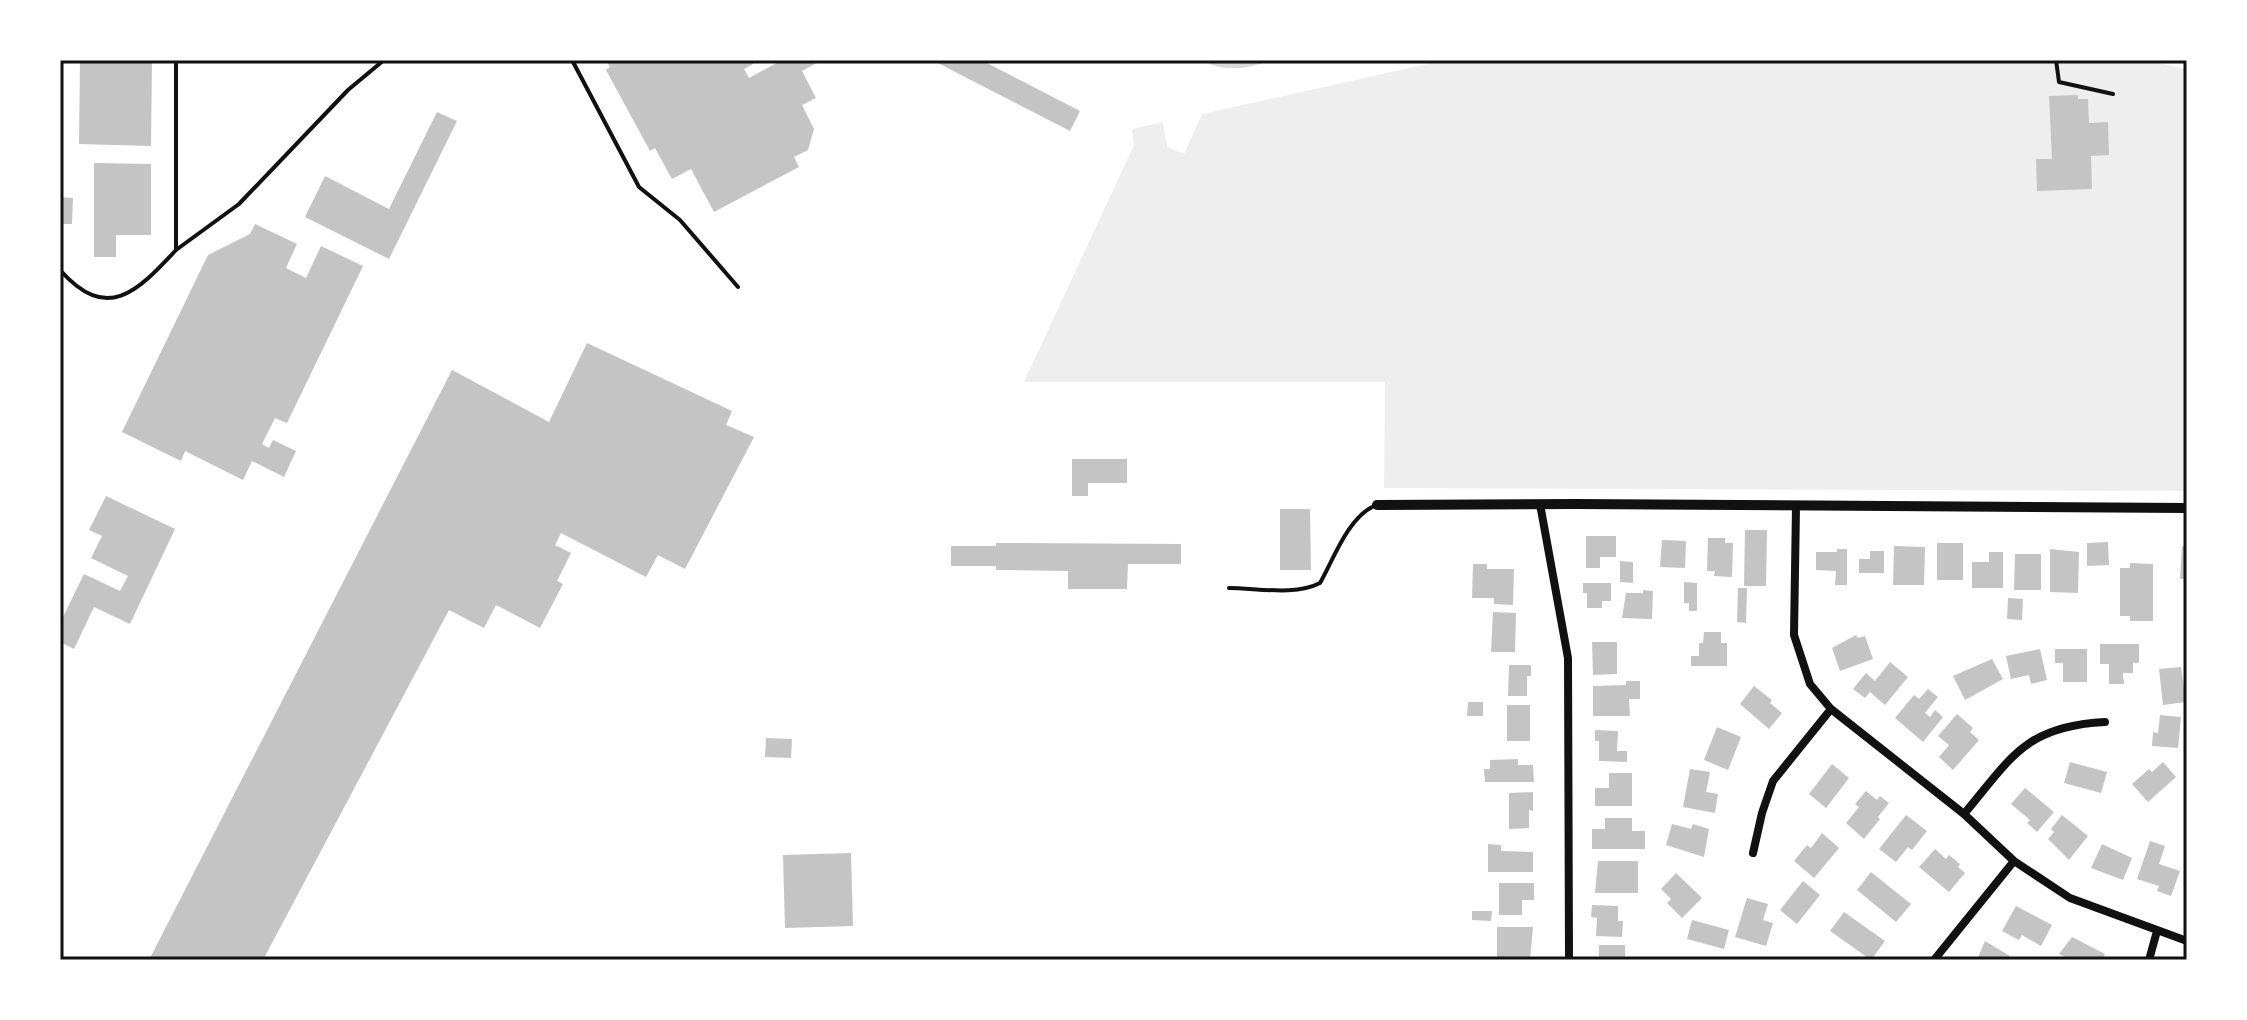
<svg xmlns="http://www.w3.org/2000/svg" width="2247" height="1020" font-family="Poppins,sans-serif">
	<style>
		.green { fill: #eee }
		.water { fill: #d9d9d9 }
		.building { fill: #c4c4c4 }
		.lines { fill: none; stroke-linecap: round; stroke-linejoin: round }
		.service { stroke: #111; stroke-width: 4 }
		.minor { stroke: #111; stroke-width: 8 }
		.tertiary { stroke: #111; stroke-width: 10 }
		.neatline { fill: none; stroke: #111; stroke-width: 3 }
	</style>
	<rect width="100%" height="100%" fill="#fff"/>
	<!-- green -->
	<path class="green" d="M1445,60H2144L2187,69V491L1384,488L1385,382H1024L1134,145L1132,129L1163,122L1167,147L1184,154L1202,114Z"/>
	<!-- water -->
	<path class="water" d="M1201,60H1272C1247,69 1225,73 1201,60Z"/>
	<!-- building -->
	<path class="building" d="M80,60H152L151,146L79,144Z
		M606,60H760L744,69L749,78L782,60H822L802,71L816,98L802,105L814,129L808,150L794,157L799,167L714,212L691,169L672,179L655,148L650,151L606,70L610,67Z
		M932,60H981L1080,111L1070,131Z
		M2078,95V99H2088L2089,123L2108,122L2109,155L2091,156L2092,189L2037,191L2036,159H2052L2049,96Z
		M437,112L457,121L389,259L305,217L325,176L389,209Z
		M94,163L151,164V235H116V257H94Z
		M60,197L73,198L72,224H60Z
		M255,224L297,244L286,268L306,278L321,246L363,266L287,423L275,418L262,444L269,448L273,440L296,451L284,477L252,461L243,480L185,451L181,461L122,432L208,255L250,234Z
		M587,343L732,411L726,425L754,437L685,569L658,555L646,577L561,533L555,545L571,553L557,581L563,584L540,628L496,605L484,628L449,610L263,960H149L452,370L549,422Z
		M1072,459H1127V483H1088V496H1072Z
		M106,496L175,529L130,624L94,607L74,649L60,642V623L84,574L120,591L128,576L91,558L102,536L89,530Z
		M1280,509H1310L1311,570H1280Z
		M1745,530H1767L1766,586H1744Z
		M1586,536H1616V557H1600V568H1586Z
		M1708,538H1725V543H1733L1732,577L1714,576L1715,571H1707Z
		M1662,540L1686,541L1685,568L1660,567Z
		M2108,542L2109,565L2087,566V543Z
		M996,543L1181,544V564H1128L1127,589H1068V571L996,570V566H951V546H996Z
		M1937,543H1963V580H1937Z
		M1894,546L1925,547L1924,585H1893Z
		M2182,546L2187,547V579H2180Z
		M1837,549H1847V585H1835L1836,571L1816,570V552H1837Z
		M2050,549L2079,552L2078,593L2050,592Z
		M1870,551H1884V573H1859V559H1870Z
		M1989,552H2003V588H1972V562H1989Z
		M2015,554H2041V590H2014Z
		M1620,561L1633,562V583L1620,582Z
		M2130,563L2153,564V621H2130V616H2120V568H2130Z
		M1473,564H1487V569H1514L1513,605L1494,604V598H1472Z
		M1684,582L1697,583V611H1689V603H1684Z
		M1583,583H1611V601H1602V608H1587V593H1583Z
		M1738,588H1747L1746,623L1737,622Z
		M1643,590L1653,591L1652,619L1622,618L1626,593H1643Z
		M2008,598L2023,599L2022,620L2007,619Z
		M1493,612L1516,613L1515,652H1491Z
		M1704,632H1721V643H1727V666H1691V656H1699V643H1703Z
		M1856,635L1858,638L1865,636L1873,659L1840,671L1832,648Z
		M1592,642H1617V674L1593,675Z
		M2100,644H2139V663H2133V673H2123L2124,684H2109V664H2100Z
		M2040,649L2047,680L2031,684L2029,675L2011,679L2006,656Z
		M2055,649H2087V682H2063V663H2055Z
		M1992,659L2003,679L1965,700L1953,676Z
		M1890,662L1908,677L1885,705L1870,692L1865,698L1853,689L1866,673L1875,681Z
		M1509,665H1531V676H1527V696H1508Z
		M2181,667L2186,702L2163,705L2159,669Z
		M1626,681H1640V699H1629L1630,716H1593V686L1626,685Z
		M1754,686L1772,700L1770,703L1782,713L1769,729L1740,704Z
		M1928,689L1938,697L1925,713L1930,717L1935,710L1943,717L1923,742L1895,718L1914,695L1919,699Z
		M1468,702H1483V716H1467Z
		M1507,705H1530V741H1507Z
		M1957,714L1973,728L1970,732L1979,740L1953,770L1939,757L1949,745L1938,736Z
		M2160,715L2181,717L2178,748L2152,746L2153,732L2158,733Z
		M1717,727L1741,737L1728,770L1704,760Z
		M1595,730L1618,731L1617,751H1627V762L1599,761V741H1595Z
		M766,738L792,739L791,758L765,757Z
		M1518,759V765H1533L1534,782H1485L1484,769H1490V760Z
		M2070,762L2107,772L2101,793L2064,783Z
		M2163,762L2176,777L2148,802L2132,784L2149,769L2152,772Z
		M1832,764L1849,778L1826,808L1809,794Z
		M1690,769L1710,772L1706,792L1718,794L1715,813L1683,807Z
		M1609,773H1632V806H1595V788H1609Z
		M2025,788L2054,812L2037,832L2027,823L2030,820L2011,804Z
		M1866,791L1877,800L1880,796L1889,803L1878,817L1880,819L1864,839L1846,823L1859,807L1855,804Z
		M1533,792V811L1529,810V828L1509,829V793Z
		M1906,815L1927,831L1912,850L1908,847L1896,862L1879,849Z
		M2062,815L2088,836L2069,860L2048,839L2054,832L2051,829Z
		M1605,818H1632V831H1645V849H1592V829H1605Z
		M1672,824L1691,829L1693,824L1709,829L1704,857L1666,845Z
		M1822,833L1839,848L1814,878L1794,861L1807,845L1811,848Z
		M2150,841L2165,846L2159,864L2180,871L2171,896L2157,891L2159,886L2137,879Z
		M1488,844L1501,845V851L1533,852V872H1488Z
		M2102,844L2132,858L2123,880L2091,868Z
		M1935,849L1946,859L1949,855L1960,864L1958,867L1965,873L1949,892L1919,867Z
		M851,853L853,926L785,928L783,855Z
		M1598,861H1638V893H1595Z
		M1871,872L1911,904L1896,922L1857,890Z
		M1676,873L1702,898L1682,918L1667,903L1671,899L1661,889Z
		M1803,881L1820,895L1797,924L1780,910Z
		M1499,883H1534V900H1522V915H1499Z
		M1747,898L1768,904L1763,920L1773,923L1766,946L1735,937Z
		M1592,905L1618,906V921H1623L1622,937L1596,936L1597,918L1591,917Z
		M2016,906L2052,925L2041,946L2022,935L2019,940L2002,931Z
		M1472,911H1492L1491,921L1472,920Z
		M1844,912L1885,941L1871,960L1830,931Z
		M1692,920L1729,930L1724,949L1687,939Z
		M1497,927H1533L1530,960H1497Z
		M2072,937L2105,954L2102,960H2071L2059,954Z
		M1985,941L2010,956L2007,960H1977Z
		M1599,945H1625V960L1599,958Z"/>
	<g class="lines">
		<!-- service -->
		<path class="service" d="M572,60L639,187L680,220L738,287
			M2056,60L2059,82L2113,94
			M176,250L239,204L348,90L384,60
			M60,270C107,323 137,292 176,250V60
			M1229,588C1257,588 1295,596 1320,583C1334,558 1348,518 1374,506"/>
		<!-- minor -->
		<path class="minor" d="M1540,504L1568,658L1569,960
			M1796,507L1794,635L1810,684L1831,709L1964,814L2014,861L2070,898L2187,941
			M1964,814C2011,758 2025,726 2105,722
			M1753,853L1762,813L1773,781L1831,709
			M1934,960L2014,861
			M2149,960L2157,931"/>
		<!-- tertiary -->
		<path class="tertiary" d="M1377,505L1575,504L2187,508"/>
	</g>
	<!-- border -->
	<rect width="2247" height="1020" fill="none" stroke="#ffffff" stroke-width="124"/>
	<rect x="62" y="62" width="2123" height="896" class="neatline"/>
</svg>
